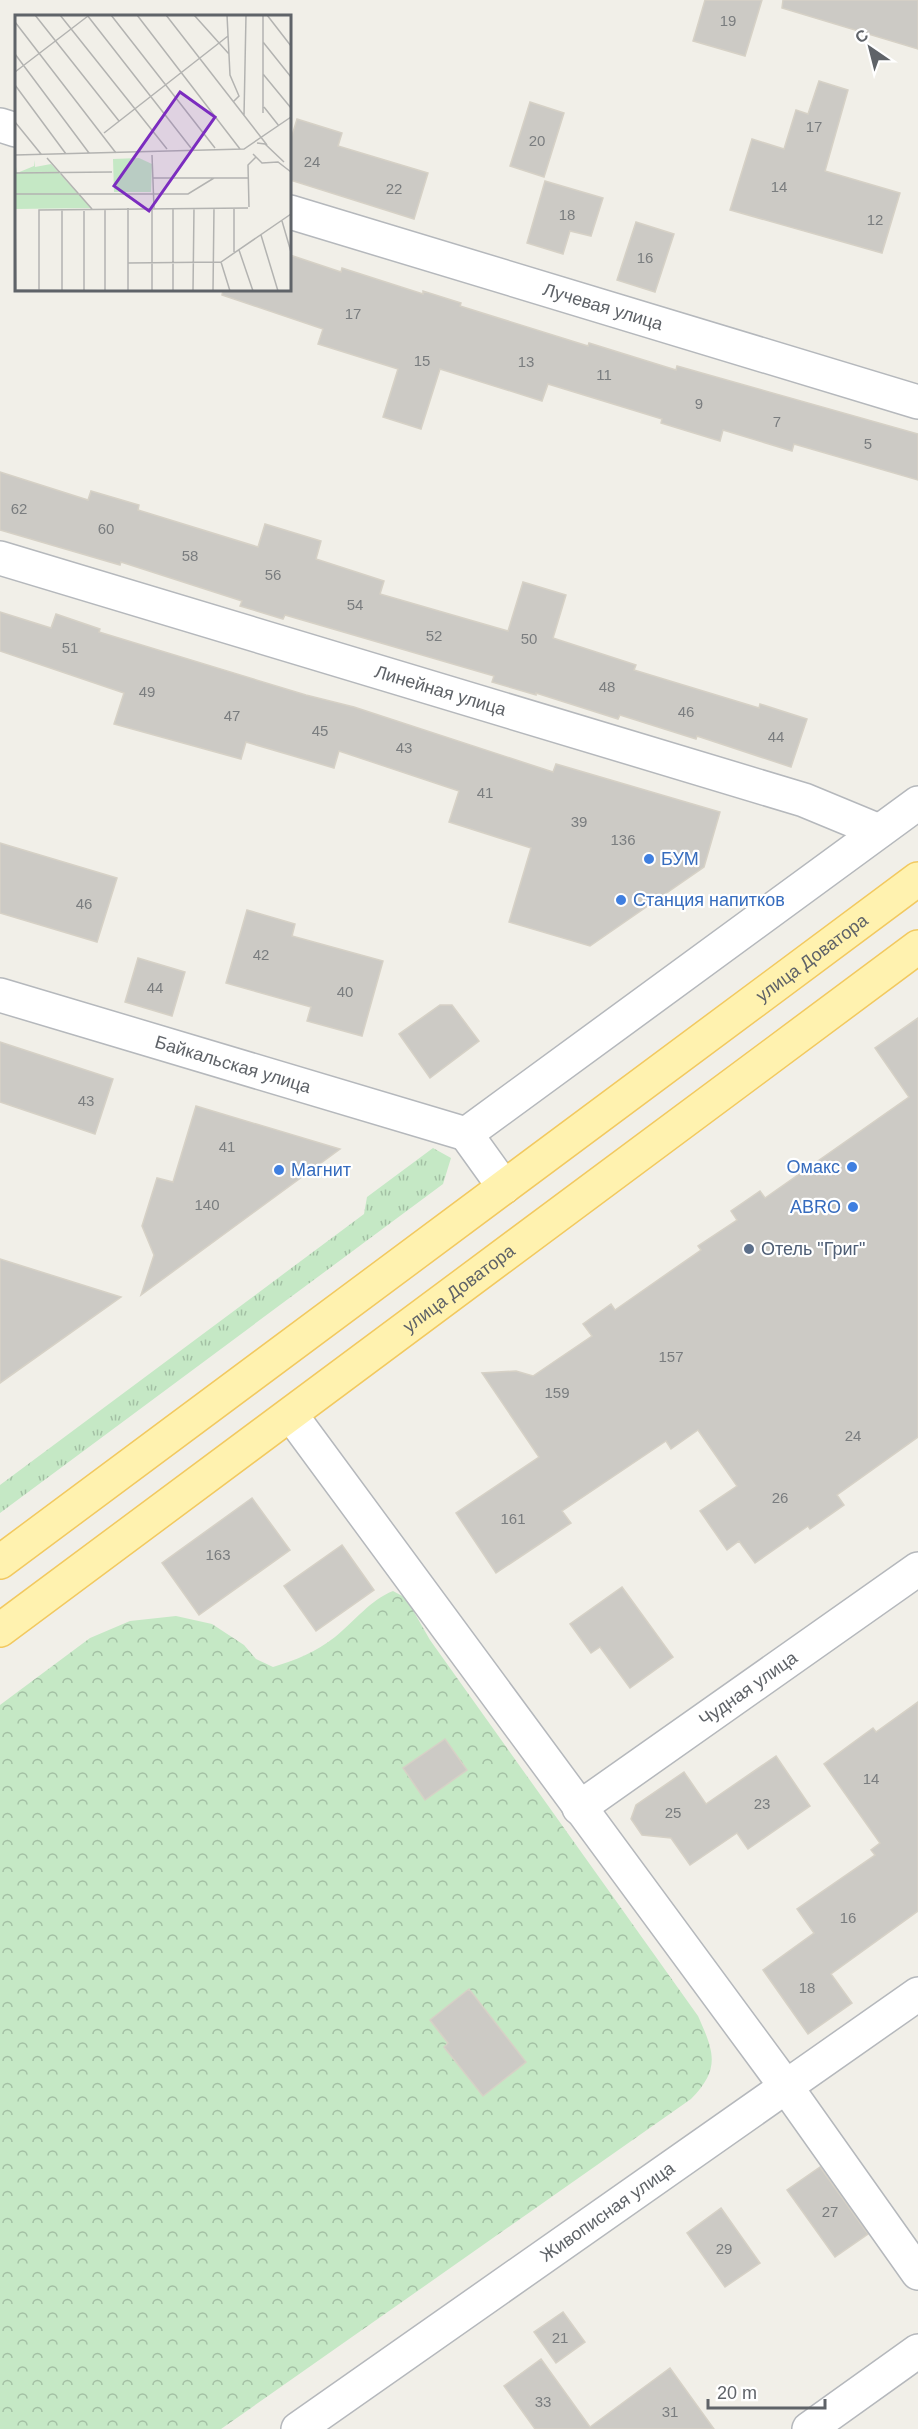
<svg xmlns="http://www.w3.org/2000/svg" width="918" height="2429" font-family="Helvetica,sans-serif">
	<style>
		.grass { fill: url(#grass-tufts) }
		.forest { fill: url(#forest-crowns) }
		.building { fill: #cccac5; stroke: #d6d1c6; stroke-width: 1.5 }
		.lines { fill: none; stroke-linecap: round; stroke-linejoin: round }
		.minor-casing { stroke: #b5b8bc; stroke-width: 36 }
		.major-casing { stroke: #f2c960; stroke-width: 36 }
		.minor { stroke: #fff; stroke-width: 33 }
		.major { stroke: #fff2af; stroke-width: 33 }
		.shop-dot { fill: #3f7fe0; stroke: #fff; stroke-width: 2 }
		.service-dot { fill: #5c6f8a; stroke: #fff; stroke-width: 2 }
		.labels { text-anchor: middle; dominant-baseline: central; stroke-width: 4.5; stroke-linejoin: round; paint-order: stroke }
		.number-label { font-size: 15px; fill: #7a7d7f }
		.street-label { font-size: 18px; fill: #5f6368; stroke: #fff }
		.shop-label { font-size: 18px; fill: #366cbe; stroke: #fff; text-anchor: start }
		.service-label { font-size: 18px; fill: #4e5e75; stroke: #fff; text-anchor: start }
		.inset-road { fill: none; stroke: #b3b3b1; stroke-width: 1.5 }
		.view { fill: #7b2cbf; fill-opacity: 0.15; stroke: #7b2cbf; stroke-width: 3 }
		.inset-edge { fill: none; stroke: #5f6368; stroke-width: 3 }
	</style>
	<defs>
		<pattern id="grass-tufts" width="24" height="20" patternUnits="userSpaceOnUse" patternTransform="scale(1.5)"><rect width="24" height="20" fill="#c5e8c5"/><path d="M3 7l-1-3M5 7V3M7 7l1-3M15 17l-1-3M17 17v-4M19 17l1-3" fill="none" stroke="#a3c0a4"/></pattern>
		<pattern id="forest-crowns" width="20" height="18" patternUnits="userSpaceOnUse" patternTransform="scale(1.5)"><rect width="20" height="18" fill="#c5e8c5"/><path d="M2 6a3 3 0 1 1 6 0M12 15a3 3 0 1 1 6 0" fill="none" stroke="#a3c0a4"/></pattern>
	</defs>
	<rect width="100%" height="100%" fill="#f1efe8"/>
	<!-- grass -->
	<path class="grass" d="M433,1148L451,1158L443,1184L0,1513V1485L364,1214L367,1197Z"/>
	<!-- forest -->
	<path class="forest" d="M393,1591L406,1598L430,1640L698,2016C714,2052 721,2068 691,2099L221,2429H0V1705L90,1638L130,1621L176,1616L212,1624L244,1645L256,1659L273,1667C296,1660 316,1652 335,1637C355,1621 370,1600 393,1591Z"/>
	<!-- building -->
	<path class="building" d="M705,0H762L745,56L693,41Z
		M783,0H918V49L782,8Z
		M819,81L848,90L825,171L900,193L882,253L730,210L752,139L784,149L796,110L808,114Z
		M530,102L564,113L544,177L510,166Z
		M297,119L342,133L338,146L428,173L414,219L290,180V142Z
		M545,181L603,198L591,236L570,231L563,254L527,243Z
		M636,222L674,234L655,292L617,280Z
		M290,255L341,272L342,268L423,294V291L461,303L460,306L588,346L589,343L676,370L677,366L918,434V480L794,444L792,451L723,430L720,441L661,423L662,419L548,384L542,401L440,369L421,429L383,417L398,369L318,344L323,329L222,295L223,290H290Z
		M0,472L88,500L91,491L139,505L138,510L258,547L265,524L321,541L316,559L384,581L380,594L508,631L523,582L566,595L553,638L636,665L634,670L759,708L760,704L807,719L791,767L697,736L696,739L620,715L618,719L536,693V695L492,682L494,676L285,615L283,619L240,606L242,601L121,562L120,565L0,530Z
		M0,612L51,628L56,614L100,629L99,632L306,695L354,707L553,772L556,764L720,812L704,867L590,946L509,922L531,848L449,822L459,791L339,751L334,768L246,742L241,759L114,724L124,693L0,651Z
		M0,843L117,878L97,942L0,913Z
		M247,910L295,924L292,936L383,961L362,1036L307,1021L311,1007L226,983Z
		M138,958L185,972L172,1016L125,1002Z
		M440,1005H452L479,1041L430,1078L399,1034Z
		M918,1018V1437L837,1495L844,1505L810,1529L808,1526L755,1563L739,1541L727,1550L700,1511L737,1486L698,1430L671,1449L666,1441L562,1511L571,1523L496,1573L456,1513L539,1457L482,1373L516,1371L533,1376L592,1336L583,1324L611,1304L615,1310L701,1250L698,1246L737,1220L731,1211L760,1191L765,1198L909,1097L875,1048Z
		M0,1042L113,1079L95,1134L0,1102Z
		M196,1106L340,1149L141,1295L154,1255L142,1226L157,1178L173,1182Z
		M0,1259L121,1297L0,1383Z
		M252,1498L290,1550L199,1615L162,1563Z
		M342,1545L374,1590L316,1631L284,1586Z
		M622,1587L673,1657L630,1688L600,1647L591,1653L570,1624Z
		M918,1702V1911L831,1974L852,2003L808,2034L763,1970L814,1933L797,1909L875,1855L871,1850L880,1843L824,1764L873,1728L876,1732Z
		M445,1739L467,1770L425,1800L403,1768Z
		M776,1756L810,1806L748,1849L737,1833L690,1865L671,1838L642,1835L631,1819L636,1805L684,1772L706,1804Z
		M469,1989L526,2062L483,2096L444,2047L448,2043L430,2020Z
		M820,2167L868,2234L835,2257L787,2190Z
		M721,2208L760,2263L725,2287L687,2233Z
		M563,2312L585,2342L556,2363L534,2332Z
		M541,2359L590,2427L670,2368L714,2429H535L504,2386Z"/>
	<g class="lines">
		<!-- minor casing -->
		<g class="minor-casing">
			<g id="minor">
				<path d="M0,125L16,130"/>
				<path id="s1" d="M290,212L918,402"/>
				<path id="s2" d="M0,558L804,800L879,831"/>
				<path id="s3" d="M0,995L466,1134"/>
				<path d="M504,1187L466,1134L918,803"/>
				<path d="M291,1415L787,2088L918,2273"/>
				<path id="s4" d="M579,1808L918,1569"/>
				<path id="s5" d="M298,2429L918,1994"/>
				<path d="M809,2429L918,2351"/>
			</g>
		</g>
		<!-- major casing -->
		<g class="major-casing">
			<g id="major">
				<path id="s6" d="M0,1562L918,879"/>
				<path id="s7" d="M0,1630L918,947"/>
			</g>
		</g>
		<!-- minor -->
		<use href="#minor" class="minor"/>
		<!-- major -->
		<use href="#major" class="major"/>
	</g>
	<!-- markers -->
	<g class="shop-dot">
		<circle cx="649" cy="859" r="6"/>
		<circle cx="621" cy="900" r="6"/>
		<circle cx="852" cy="1167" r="6"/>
		<circle cx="279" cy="1170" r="6"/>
		<circle cx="853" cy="1207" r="6"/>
	</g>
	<circle class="service-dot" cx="749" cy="1249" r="6"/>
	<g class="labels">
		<!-- number labels -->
		<g class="number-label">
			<text x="728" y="20">19</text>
			<text x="814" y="126">17</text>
			<text x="537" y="140">20</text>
			<text x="312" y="161">24</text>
			<text x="779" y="186">14</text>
			<text x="394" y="188">22</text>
			<text x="567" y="214">18</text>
			<text x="875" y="219">12</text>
			<text x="645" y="257">16</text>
			<text x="353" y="313">17</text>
			<text x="422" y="360">15</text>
			<text x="526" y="361">13</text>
			<text x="604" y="374">11</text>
			<text x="699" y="403">9</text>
			<text x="777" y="421">7</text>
			<text x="868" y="443">5</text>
			<text x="19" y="508">62</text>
			<text x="106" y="528">60</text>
			<text x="190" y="555">58</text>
			<text x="273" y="574">56</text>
			<text x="355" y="604">54</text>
			<text x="434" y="635">52</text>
			<text x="529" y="638">50</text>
			<text x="70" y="647">51</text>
			<text x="607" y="686">48</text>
			<text x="147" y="691">49</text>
			<text x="686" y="711">46</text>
			<text x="232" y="715">47</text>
			<text x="320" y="730">45</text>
			<text x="776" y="736">44</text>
			<text x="404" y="747">43</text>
			<text x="485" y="792">41</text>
			<text x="579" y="821">39</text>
			<text x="623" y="839">136</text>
			<text x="84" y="903">46</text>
			<text x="261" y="954">42</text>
			<text x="155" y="987">44</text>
			<text x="345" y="991">40</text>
			<text x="86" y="1100">43</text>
			<text x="227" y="1146">41</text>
			<text x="207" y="1204">140</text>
			<text x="671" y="1356">157</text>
			<text x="557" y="1392">159</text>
			<text x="853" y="1435">24</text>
			<text x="780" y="1497">26</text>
			<text x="513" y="1518">161</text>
			<text x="218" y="1554">163</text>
			<text x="871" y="1778">14</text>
			<text x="762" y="1803">23</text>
			<text x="673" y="1812">25</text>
			<text x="848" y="1917">16</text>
			<text x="807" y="1987">18</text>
			<text x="830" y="2211">27</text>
			<text x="724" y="2248">29</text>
			<text x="560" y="2337">21</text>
			<text x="543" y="2401">33</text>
			<text x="670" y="2411">31</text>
		</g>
		<!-- street labels -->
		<g class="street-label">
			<text stroke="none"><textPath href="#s1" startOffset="327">Лучевая улица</textPath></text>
			<text stroke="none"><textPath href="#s2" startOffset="460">Линейная улица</textPath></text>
			<text stroke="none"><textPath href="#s6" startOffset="1012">улица Доватора</textPath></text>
			<text stroke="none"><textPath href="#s3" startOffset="243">Байкальская улица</textPath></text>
			<text stroke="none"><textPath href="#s7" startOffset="572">улица Доватора</textPath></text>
			<text stroke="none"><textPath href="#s4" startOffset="207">Чудная улица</textPath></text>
			<text stroke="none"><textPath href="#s5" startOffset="378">Живописная улица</textPath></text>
		</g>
		<!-- shop labels -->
		<g class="shop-label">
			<text x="661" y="859">БУМ</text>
			<text x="633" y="900">Станция напитков</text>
			<text x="840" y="1167" text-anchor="end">Омакс</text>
			<text x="291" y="1170">Магнит</text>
			<text x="841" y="1207" text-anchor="end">ABRO</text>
		</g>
		<!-- service labels -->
		<g class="service-label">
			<text x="761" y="1249">Отель "Григ"</text>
		</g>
	</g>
	<!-- overview -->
	<g transform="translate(15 15)">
		<rect width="276" height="276" fill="#f1efe8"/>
		<path d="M124,143L137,149L136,177H99L98,144Z" fill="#c5e8c5"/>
		<path d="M0,145L2,158L19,151V145L20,152L36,149L76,193L0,194Z" fill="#c5e8c5"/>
		<path class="inset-road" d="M20,0L104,106M45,0L152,134M72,0L176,133M96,0L200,133M122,0L225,134M151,0L252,130M179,0L214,39M212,0L215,60L224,81L218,87M248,0V98M252,0L276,31M0,7L101,138M248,27L276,62M0,39L74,138M0,57L73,1M248,59L276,93M0,70L51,139M249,92L264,111M229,101L231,0M0,107L26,139M89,118L213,21M242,128L250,129L269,147M238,139L247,148L263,147L276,157M0,140L229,134L276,102M137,140L139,193M32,143L77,194M0,158L97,157M138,163H234M0,179H173L199,163M234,192L233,150L241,142M113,193V276M158,193V276M219,193V237M0,195L1,275M47,195V276M267,206L276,237M246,220L263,276M224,235L238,276M206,247L215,276M113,248L206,247L276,199M0,275L113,276M24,276V195L233,193M69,276V196M90,276V194M137,276V193M178,276L179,193M198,276L199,193"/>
		<path class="view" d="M165,77L200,102L134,196L99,171Z"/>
		<rect width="276" height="276" class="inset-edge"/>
	</g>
	<!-- north arrow -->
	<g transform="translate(870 48) rotate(325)" stroke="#ffffff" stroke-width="4.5" paint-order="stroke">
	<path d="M0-4.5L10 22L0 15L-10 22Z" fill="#5f6368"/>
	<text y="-9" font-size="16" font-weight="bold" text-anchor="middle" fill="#5f6368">С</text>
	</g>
	<!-- scale -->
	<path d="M708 2399v9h117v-9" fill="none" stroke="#5f6368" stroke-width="3"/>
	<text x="717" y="2399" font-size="18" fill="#5f6368" stroke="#ffffff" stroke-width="4.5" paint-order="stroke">20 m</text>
</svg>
